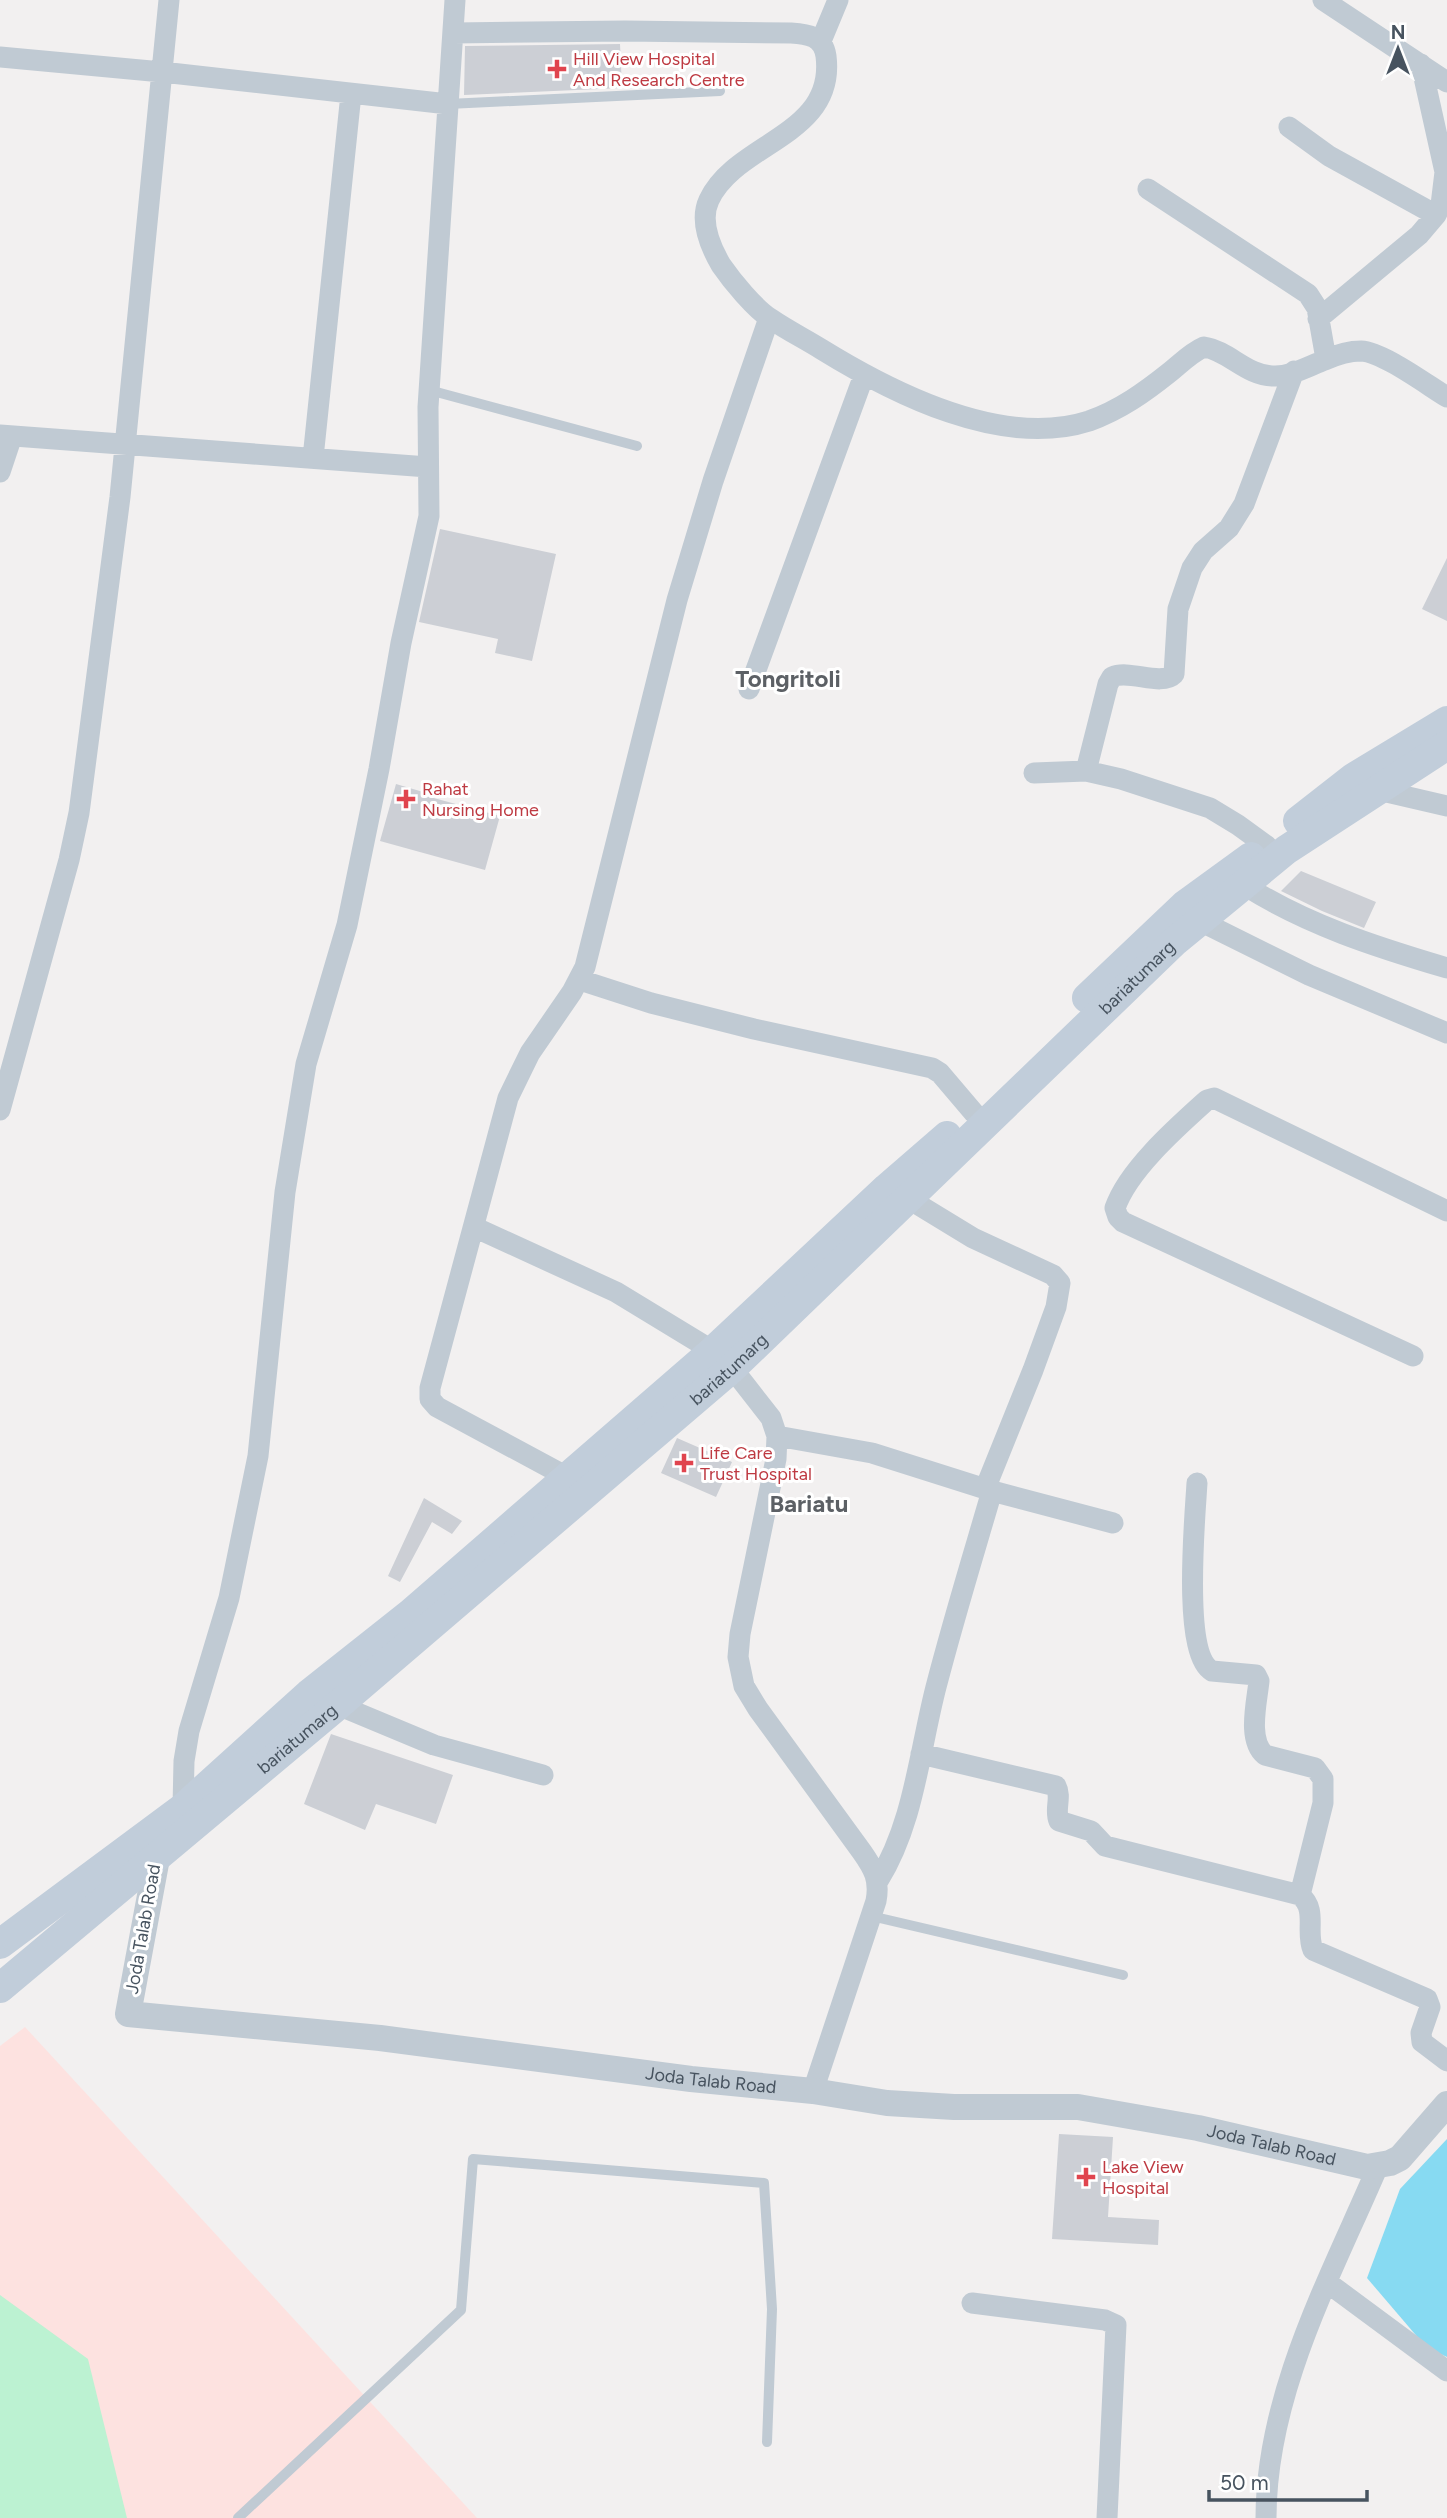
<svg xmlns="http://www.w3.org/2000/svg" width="1447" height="2518" font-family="Figtree,sans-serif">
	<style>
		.medical { fill: #fde2e0 }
		.green { fill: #bcf2d2 }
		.water { fill: #87daf2 }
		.building { fill: #cccfd5 }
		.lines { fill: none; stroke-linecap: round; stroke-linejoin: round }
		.service { stroke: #c0cad3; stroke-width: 10 }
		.minor { stroke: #c0cad3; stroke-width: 21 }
		.tertiary { stroke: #c0cad3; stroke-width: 26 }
		.secondary { stroke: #c1cdda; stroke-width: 30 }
		.health-dot { fill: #e0444e; stroke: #fff; stroke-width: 2.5 }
		.labels { text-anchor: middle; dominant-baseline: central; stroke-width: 6; stroke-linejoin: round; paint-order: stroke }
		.health-label { font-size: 18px; fill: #be3a42; stroke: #fff; text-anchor: start }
		.street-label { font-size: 18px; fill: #47535f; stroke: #fff }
		.district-label { font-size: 24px; font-weight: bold; fill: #5c6065; stroke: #fff }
	</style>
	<rect width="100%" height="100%" fill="#f2f0f0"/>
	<!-- medical -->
	<path class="medical" d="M25,2027L477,2518H0V2046Z"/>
	<!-- green -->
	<path class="green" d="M0,2295L88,2359L127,2518H0Z"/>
	<!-- water -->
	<path class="water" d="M1447,2139V2357L1426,2347L1367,2278L1400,2189Z"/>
	<!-- building -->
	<path class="building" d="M620,44L622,88L464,95L465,46Z
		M440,529L556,554L532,661L495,653L498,639L419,622Z
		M1447,558V621L1422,609Z
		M396,784L430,794V797L500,816L485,870L380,841Z
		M1301,871L1376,902L1364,928L1322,911L1281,891Z
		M677,1438L732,1462L716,1497L661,1473Z
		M424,1498L462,1521L452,1534L432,1522L400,1582L388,1576Z
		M331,1734L453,1775L436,1824L376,1804L365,1830L304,1804Z
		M1059,2134L1113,2137L1108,2217L1159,2220L1158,2245L1052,2239Z"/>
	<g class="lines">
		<!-- service -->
		<path class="service" d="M448,104L720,91
			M429,390L637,446
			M871,1916L1123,1975
			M238,2518L461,2310L473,2159L764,2183L772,2309L767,2442"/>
		<!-- minor -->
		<path class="minor" d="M1323,0L1447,82
			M454,33L625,31L791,33C808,34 823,36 826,56C836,136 736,142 709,200C699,221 710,246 721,265C732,281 755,309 771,319C787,330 805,339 821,349C894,394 1002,449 1089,421C1120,410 1145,392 1170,372C1181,363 1192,352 1204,347C1229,351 1247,376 1273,376C1290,377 1309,366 1325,360C1336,355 1348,351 1361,351C1383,352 1427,385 1447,397
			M821,41L838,0
			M0,57L162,72L448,104
			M1289,127L1329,156L1436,215
			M1148,189L1308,294L1317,308L1326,359
			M1318,319L1419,235L1436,215L1441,205L1445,172L1421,64
			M0,435L428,467
			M313,458L351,94
			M0,472L12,436
			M749,689L864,375
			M1086,771L1108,684L1112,677C1130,669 1161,687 1174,674L1178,609L1192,568L1203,551L1229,528L1244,504L1294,371
			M1034,773L1086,771L1121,779L1210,808L1238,825L1267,846
			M1378,790L1447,806
			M1244,885C1307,925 1376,947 1447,968
			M1200,921L1309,975L1447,1033
			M580,980L651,1003L754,1029L932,1068L940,1073L974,1113
			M0,1110L69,860L79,813L120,497L169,0
			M909,1199L973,1238L1053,1275L1060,1283L1056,1307L1033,1370L985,1489
			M474,1227L616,1292L713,1351L732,1368L771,1418L777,1436L776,1459L740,1634L738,1657L744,1686L758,1709L862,1852C874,1869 880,1880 876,1901L813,2091
			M1413,1356L1123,1222L1118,1217L1115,1208C1128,1170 1177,1127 1207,1100L1214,1098L1447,1211
			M777,1436L872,1453L992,1491L1113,1523
			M569,1478L437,1407L430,1399V1388L508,1098L530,1053L572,992L585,967L677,600L713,481L769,318
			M1197,1483C1195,1517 1182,1654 1212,1671L1256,1675L1259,1681C1257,1702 1247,1740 1265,1755L1315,1768L1323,1779V1803L1300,1895
			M338,1705L434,1745L543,1775
			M921,1754L1056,1786C1062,1797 1054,1810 1059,1821L1091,1831L1105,1846L1300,1895C1318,1910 1305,1931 1313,1950L1427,1999L1430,2007L1421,2033L1422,2042L1447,2061
			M183,1808L184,1761L189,1731L229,1598L258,1456L285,1192L306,1064L347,925L379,769L401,643L429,516L428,407L455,0
			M878,1881C914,1823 919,1753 936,1687C953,1621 973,1556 992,1491
			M1328,2283L1447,2371
			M972,2303L1105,2320L1116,2325L1107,2518
			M1266,2518C1266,2394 1330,2278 1378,2166"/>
		<!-- tertiary -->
		<path class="tertiary" id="s1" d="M153,1844L157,1858L128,2014L380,2038L691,2079L813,2091L887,2103L954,2107H1078L1198,2128L1367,2167L1390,2163L1400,2158L1447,2104"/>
		<!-- secondary -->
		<g class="secondary">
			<path d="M1298,821L1353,778L1447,721"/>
			<path d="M1087,998L1185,905L1251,857"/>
			<path d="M0,1944L183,1808L309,1694L410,1614L713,1351L887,1188L947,1136"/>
			<path id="s2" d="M0,1988L338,1705L732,1368L1174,942L1286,850L1447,745"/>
		</g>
	</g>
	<!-- markers -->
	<g class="health-dot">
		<path d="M553.5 58.5h7v7h7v7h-7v7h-7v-7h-7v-7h7z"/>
		<path d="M402.5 788.5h7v7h7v7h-7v7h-7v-7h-7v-7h7z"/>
		<path d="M680.5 1452.5h7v7h7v7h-7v7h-7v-7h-7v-7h7z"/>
		<path d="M1082.5 2166.5h7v7h7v7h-7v7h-7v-7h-7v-7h7z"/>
	</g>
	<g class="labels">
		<!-- health labels -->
		<g class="health-label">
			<text x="573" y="59">Hill View Hospital<tspan x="573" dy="21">And Research Centre</tspan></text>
			<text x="422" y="789">Rahat<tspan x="422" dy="21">Nursing Home</tspan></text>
			<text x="700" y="1453">Life Care<tspan x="700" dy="21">Trust Hospital</tspan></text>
			<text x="1102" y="2167">Lake View<tspan x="1102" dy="21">Hospital</tspan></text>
		</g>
		<!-- street labels -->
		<g class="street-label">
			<text stroke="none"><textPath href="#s2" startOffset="1522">bariatumarg</textPath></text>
			<text stroke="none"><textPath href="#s2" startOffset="956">bariatumarg</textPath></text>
			<text stroke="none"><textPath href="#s2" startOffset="388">bariatumarg</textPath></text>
			<text transform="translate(143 1929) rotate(-80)">Joda Talab Road</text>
			<text stroke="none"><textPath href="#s1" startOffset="760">Joda Talab Road</textPath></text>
			<text stroke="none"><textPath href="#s1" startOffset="1326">Joda Talab Road</textPath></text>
		</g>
		<!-- district labels -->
		<g class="district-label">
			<text x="788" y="678">Tongritoli</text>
			<text x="809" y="1503">Bariatu</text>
		</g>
	</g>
	<!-- north arrow -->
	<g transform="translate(1398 49)" stroke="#ffffff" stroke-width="5" paint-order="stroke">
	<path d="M0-5L12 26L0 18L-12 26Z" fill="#47535f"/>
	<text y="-10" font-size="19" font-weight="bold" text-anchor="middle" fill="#47535f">N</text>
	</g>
	<!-- scale -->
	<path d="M1209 2490v10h158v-10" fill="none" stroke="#47535f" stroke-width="3.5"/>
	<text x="1220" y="2490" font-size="21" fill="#47535f" stroke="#ffffff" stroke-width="5" paint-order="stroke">50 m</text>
</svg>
